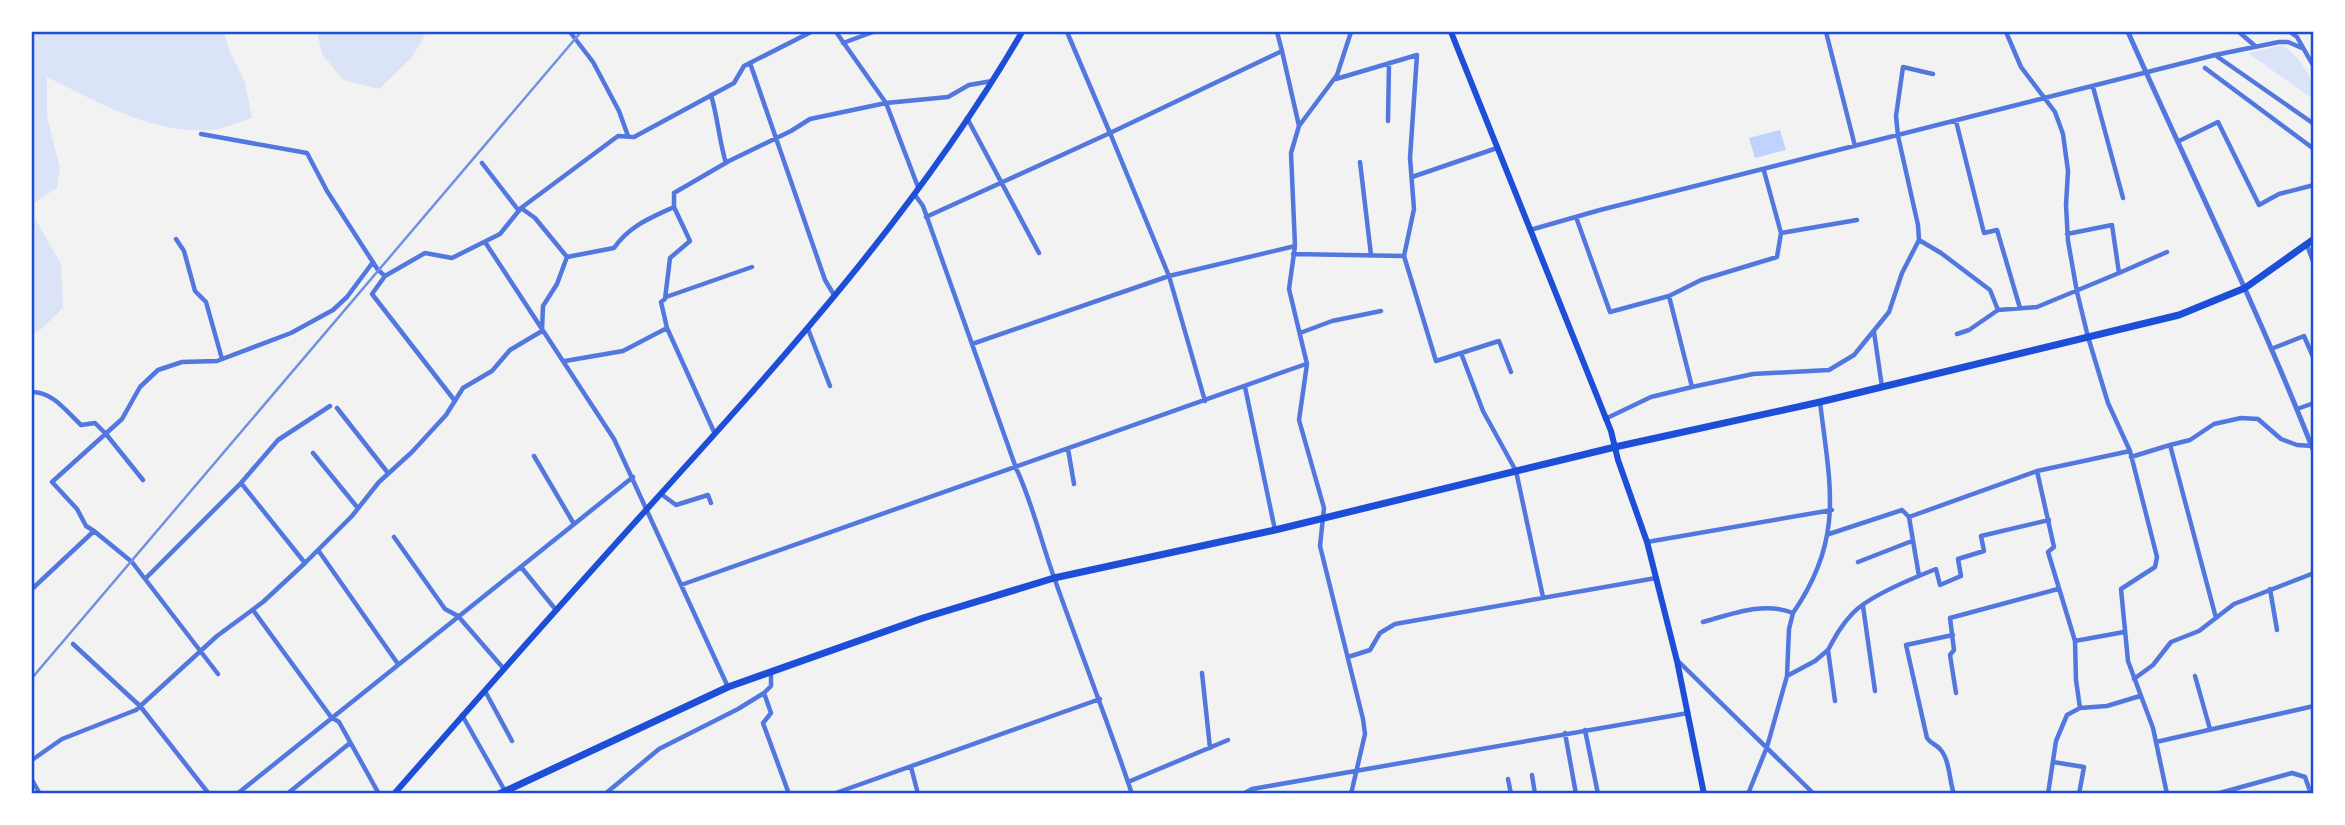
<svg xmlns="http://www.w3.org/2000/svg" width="2345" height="825" font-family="Manrope,sans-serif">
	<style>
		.green { fill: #dbe4f7 }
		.water { fill: #bfd3fe }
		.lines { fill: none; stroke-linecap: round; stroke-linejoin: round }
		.minor { stroke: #5277de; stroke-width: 4.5 }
		.tertiary { stroke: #5277de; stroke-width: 5 }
		.secondary { stroke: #1d4ed8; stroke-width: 6 }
		.primary { stroke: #1d4ed8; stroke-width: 7 }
		.rail { stroke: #7290e2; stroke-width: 2.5 }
		.neatline { fill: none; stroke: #1d4ed8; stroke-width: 2.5 }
	</style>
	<rect width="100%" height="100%" fill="#f2f2f2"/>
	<!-- green -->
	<path class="green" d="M32,32H224L229,50L245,82L252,118C239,122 224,129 210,130C151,134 98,102 47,77V116L60,168L57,188L32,204Z
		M317,32H427L412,57L379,89L343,80L322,54Z
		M2283,45C2297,56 2314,75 2313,94L2310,97L2248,53Z
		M32,213L61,264L63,308L40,330L32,334Z"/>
	<!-- water -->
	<path class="water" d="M1780,130L1786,150L1755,158L1749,138Z"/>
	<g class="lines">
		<!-- minor -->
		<path class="minor" d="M570,32L593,62L619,111L628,136
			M836,32L886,103L918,187
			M1067,32L1110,133L1282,51L1299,126
			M1277,32L1282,51
			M1826,32L1855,146
			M2006,32L2021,67L2055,112L2063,134L2068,171L2066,205L2068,241L2077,292L2088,337L2108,403L2130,451L2157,557L2155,567L2121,589L2128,661L2153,728L2167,794
			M2239,32L2254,45
			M2290,32L2297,37L2314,67
			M843,43L873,32
			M2215,55L2279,42H2288L2302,48
			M750,63L825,280L834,295
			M2205,68L2314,149
			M2093,87L2123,198
			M711,95C718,118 719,141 726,163
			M967,118L1039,253
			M1388,121L1389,63
			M1956,121L1984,233L1997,230L2020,308
			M201,134L307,153L327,191L378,270L385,276
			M2179,141L2218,122L2259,205L2279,194L2314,185
			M1360,162L1371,255
			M482,163L519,211
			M1412,177L1497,148
			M915,195L923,206L1016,468C1033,504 1041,542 1055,580C1080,651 1108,722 1132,794
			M674,207V193L729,161L791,131L810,119L886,103L948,97L969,85L992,81
			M521,208L535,218L567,257
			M926,217L1110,133L1169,276L1205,401
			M1576,217L1610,312L1669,296L1692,387L1651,397L1605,419
			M1530,230L1600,210L2215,55L2314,124
			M1781,233L1857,220
			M176,239L184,251L195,291L206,302L222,359
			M1919,240L1941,253L1990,290L1998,310
			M485,242L614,439L728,687
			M2307,245L2314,264
			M1293,254L1404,256L1414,209L1410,158L1417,55L1336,79
			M1404,256L1436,361L1499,341L1511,372
			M2119,273L2167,252
			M1669,296L1701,280L1777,257L1781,233L1764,171
			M666,297L752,267
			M667,328L715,434
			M808,329L830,386
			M1874,332L1882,387
			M1300,333L1332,321L1381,311
			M1957,334L1969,330L1998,310L2037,307L2119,273L2112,225L2067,234
			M972,344L1169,276L1295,246
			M2271,349L2304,336L2314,359
			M1461,353L1483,411L1516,471L1543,597
			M1245,387L1275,530
			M1692,387L1753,374L1829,370L1854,355L1889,312L1902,273L1919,240L1918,225L1898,136L1896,116L1903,67L1933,74
			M32,392C53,392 66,411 81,425L95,423L106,434L143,480
			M455,401L372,294L385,276L425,253L452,258L500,234L521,208L618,136L634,137L734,83L744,66L811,32
			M337,408L388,473
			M2297,409L2314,403
			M2170,445L2190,440L2214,424L2241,418L2258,419L2281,439L2297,445L2313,446
			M1068,449L1074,484
			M313,453L357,507
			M534,456L574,524
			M2131,457L2170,445L2216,618
			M2037,471L2054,547L2048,552L2075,641L2076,680L2080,708L2067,715L2056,741L2048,794
			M241,483L305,563
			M661,494L676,505L708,495L711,503
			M94,531L86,526L77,509L52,482L122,419L140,387L158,370L182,362L217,361L291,333L333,310L347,297L373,262
			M1829,534L1902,510L1909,517
			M394,537L445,609L458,616L504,669
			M1647,542L1832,510
			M318,550L398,664
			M1858,562L1912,541
			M521,567L556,610
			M1919,576L1909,517L2037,471L2130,451
			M145,579L241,483L278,440L330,406
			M681,585L1306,364
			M32,589L94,531L132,562L218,674
			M2270,589L2277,630
			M1863,606L1875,691
			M253,610L331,717L339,722L379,794
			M1793,613C1845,538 1830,486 1820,402
			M1703,622C1732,614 1764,601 1793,613L1789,629L1787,676
			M1953,635L1906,645L1927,738C1931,744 1936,744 1940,749C1950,760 1949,780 1954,794
			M2075,641L2124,632
			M73,644L140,706L209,794
			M1828,650C1835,637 1842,624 1853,613C1869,596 1913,578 1936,569L1940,585L1961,576L1958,559L1984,551L1981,536L2049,520
			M1348,657L1370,650L1380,633L1395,624L1656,578
			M1678,661L1814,794
			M771,671V686L764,693L771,713L763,723L789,794
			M1202,673L1210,748
			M2195,676L2210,729
			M2134,679L2153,665L2171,642L2199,631L2234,604L2314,573
			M485,691L512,741
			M1956,693L1950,655L1954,650L1950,618L2058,589
			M2080,708L2107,706L2140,696
			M462,715L505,791
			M1585,730L1598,794
			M1565,733L1576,794
			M2156,742L2314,706
			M32,760L62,739L136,710L217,636L263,602L305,563L352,516L379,482L412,452L446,415L463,388L492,371L510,350L542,331L543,306L557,284L567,257L614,248C629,226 650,218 674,207L690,241L670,258L665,299L661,302L667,328L623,351L565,361
			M2053,762L2084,767L2079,794
			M911,767L918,794
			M1532,775L1535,794
			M1508,779L1511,794
			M32,780L40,794
			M1128,782L1228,740
			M237,794L633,477
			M287,794L350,743
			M605,794L659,749L738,709L764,693
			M833,794L1100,699
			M1243,794L1252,789L1688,713
			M1351,794L1365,734L1363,719L1320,546L1324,508L1299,420L1307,364L1289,289L1295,246L1291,153L1299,126L1337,75L1351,32
			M1748,794L1767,747L1787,676L1815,661L1828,650L1835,701
			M2216,794L2292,773L2305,777L2311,794"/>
		<!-- tertiary -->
		<path class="tertiary" d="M2128,32C2190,172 2258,309 2314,452"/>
		<!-- secondary -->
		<path class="secondary" d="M1451,32L1611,431L1618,460L1647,542L1677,661L1704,794
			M394,794C478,698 562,603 647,509C783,359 920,208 1022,32"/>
		<!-- primary -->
		<path class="primary" d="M499,794L728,687L923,618L1054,578L1275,530L1615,447L1820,402L2179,315L2245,288L2314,239"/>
		<!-- rail -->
		<path class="rail" d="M32,678L581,32"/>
	</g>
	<!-- border -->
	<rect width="2345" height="825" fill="none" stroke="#ffffff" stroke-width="66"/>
	<rect x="33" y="33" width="2279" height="759" class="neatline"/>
</svg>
